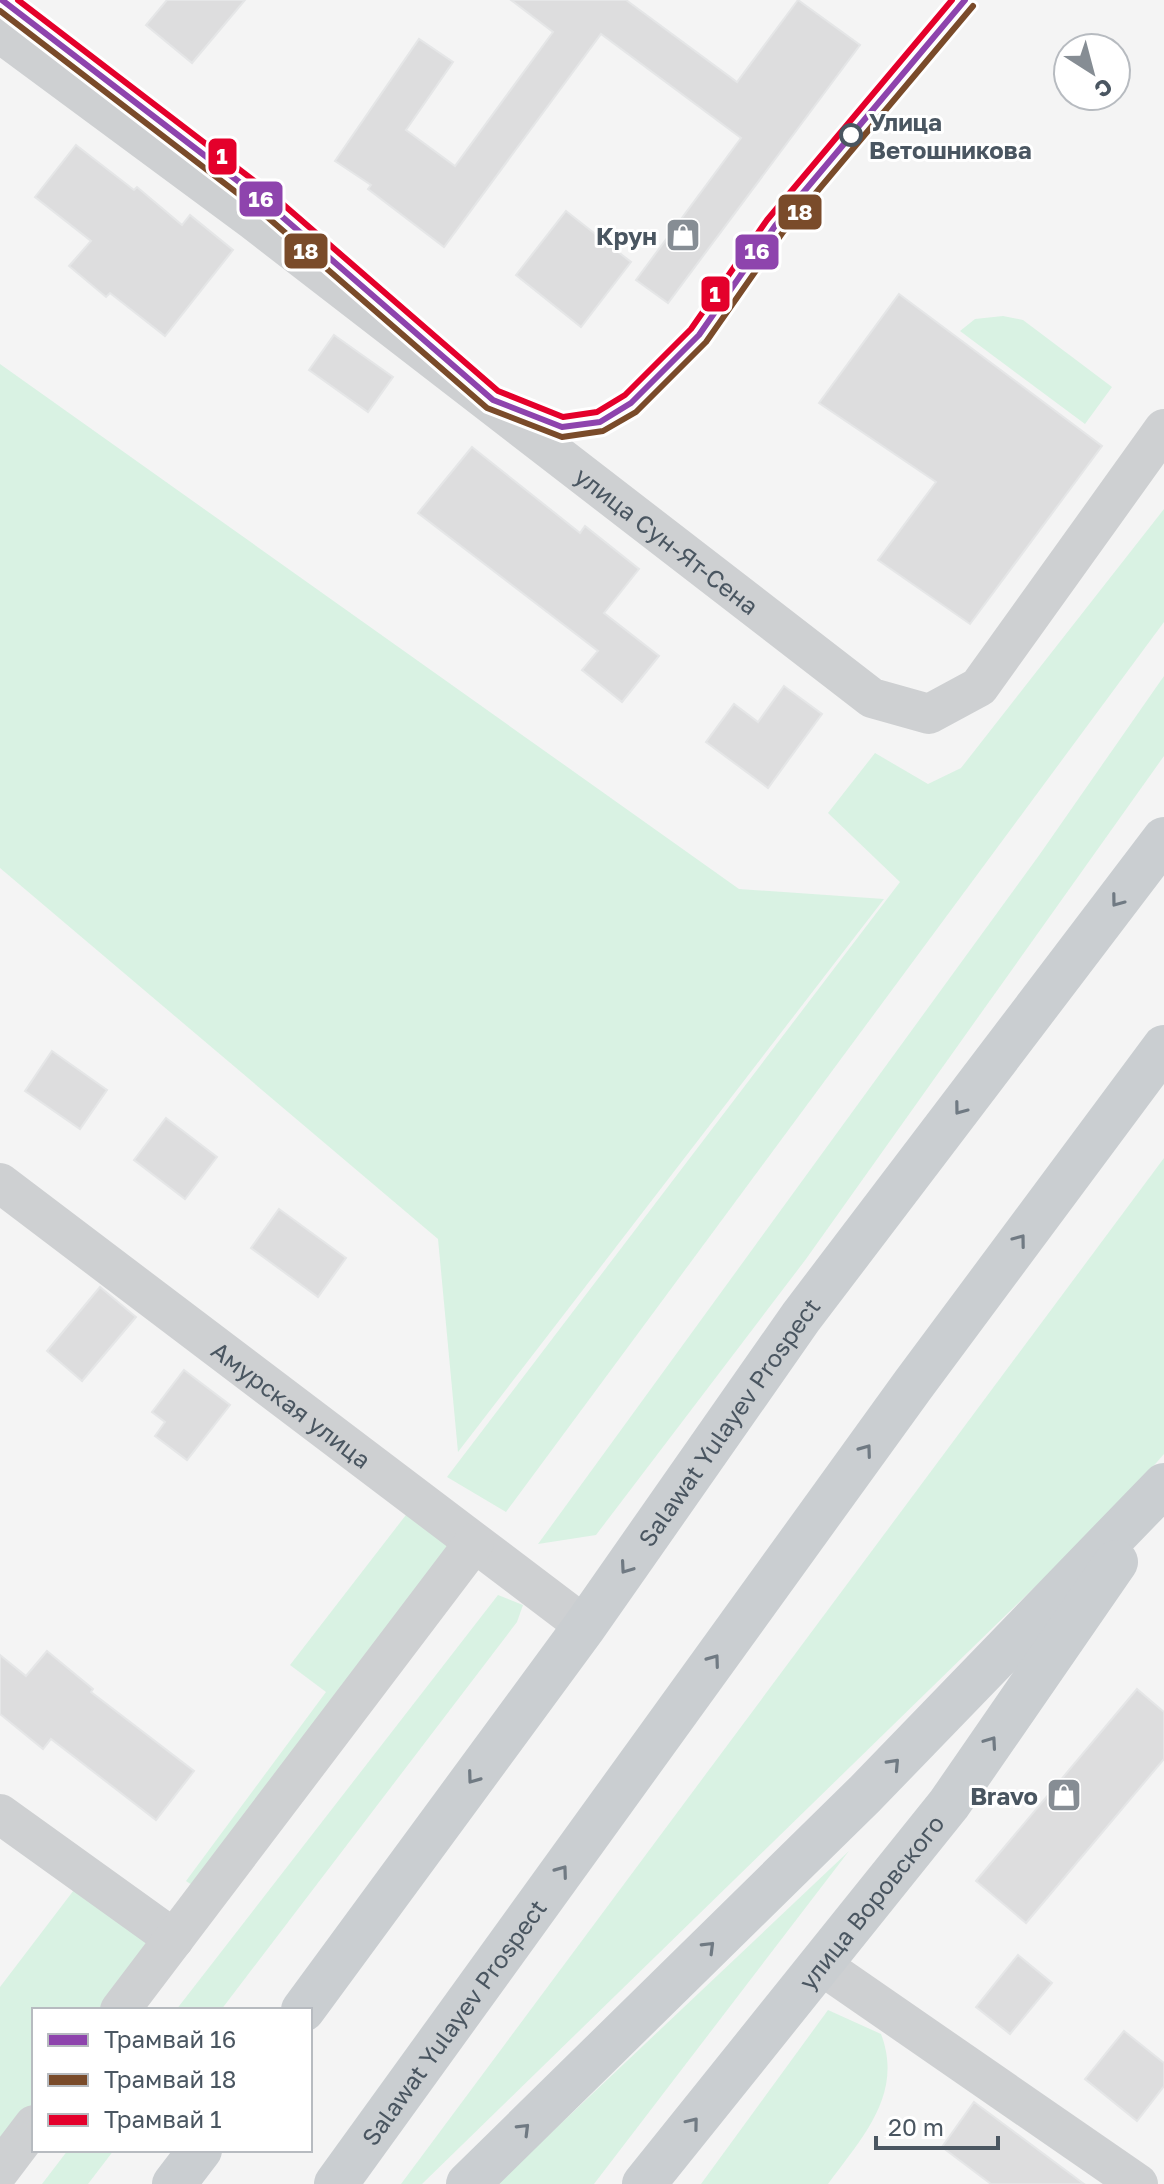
<svg xmlns="http://www.w3.org/2000/svg" width="1164" height="2184" font-family="'Golos Text',sans-serif">
	<style>
		.green { fill: #d9f2e3 }
		.building { fill: #ddddde; stroke: #e5e6e7; stroke-width: 2 }
		.lines { fill: none; stroke-linecap: round; stroke-linejoin: round }
		.minor { stroke: #ced0d2; stroke-width: 40 }
		.primary { stroke: #caced1; stroke-width: 44 }
		.tram-1-casing { stroke: #fff; stroke-width: 12 }
		.tram-2-casing { stroke: #fff; stroke-width: 12 }
		.tram-3-casing { stroke: #fff; stroke-width: 12 }
		.tram-1 { stroke: #8e44ad; stroke-width: 6 }
		.tram-2 { stroke: #7a4b2a; stroke-width: 6 }
		.tram-3 { stroke: #e4002b; stroke-width: 6 }
		.oneway { stroke: #707a83 }
		.stop-dot { fill: #fff; stroke: #4a5661; stroke-width: 4 }
		.labels { text-anchor: middle; dominant-baseline: central; stroke-width: 6; stroke-linejoin: round; paint-order: stroke }
		.stop-label { font-size: 24px; font-weight: bold; fill: #4a5661; stroke: #fff; text-anchor: start }
		.poi-label { font-size: 24px; font-weight: bold; fill: #4a5661; stroke: #fff; text-anchor: end }
		.street-label { font-size: 24px; fill: #4a5661; stroke: #fff }
		.line-badge { stroke: #fff; stroke-width: 3 }
		.badge-label { font-size: 22px; text-anchor: middle; font-weight: bold; fill: #fff }
	</style>
	<rect width="100%" height="100%" fill="#f4f4f4"/>
	<!-- green -->
	<path class="green" d="M1003,316L1023,320L1112,387L1085,424L960,331L975,319Z
		M0,364L739,889L884,899L458,1452L438,1239L0,868Z
		M1164,509V622L506,1512L447,1477L900,882L828,813L875,753L928,784L961,768Z
		M1164,676V756L806,1259L596,1535L538,1544L1040,854Z
		M1164,1158V1454L1122,1502L422,2184H401Z
		M409,1511L462,1549L198,1889L186,1881L326,1692L290,1665Z
		M498,1595L523,1605L517,1622L221,2010H176Z
		M849,1851L594,2184H497Z
		M80,1882L156,1939L103,2010H34V2103L0,2149V1987Z
		M828,2010L881,2034C904,2094 862,2138 828,2184H701Z
		M68,2150H114L88,2184H42Z"/>
	<!-- building -->
	<path class="building" d="M167,0H245L192,63L146,25Z
		M511,0H626L737,82L798,0L860,45L668,303L636,280L741,138L601,34L444,247L368,189L371,185L335,161L419,39L453,62L406,130L455,166L553,32Z
		M76,145L134,190L137,187L182,225L190,215L233,250L165,336L110,293L106,297L69,266L91,241L35,197Z
		M566,211L631,262L581,327L516,275Z
		M899,294L1102,446L970,624L878,560L936,482L819,403Z
		M334,335L393,377L368,412L309,370Z
		M472,447L580,533L585,526L639,569L604,613L659,656L622,702L582,670L598,651L418,513Z
		M784,686L822,714L768,788L706,742L734,704L758,722Z
		M52,1051L107,1090L80,1129L25,1091Z
		M166,1118L217,1157L185,1199L134,1160Z
		M279,1209L346,1258L318,1297L251,1248Z
		M100,1287L136,1317L82,1381L47,1351Z
		M184,1370L230,1405L187,1460L155,1436L165,1422L152,1412Z
		M47,1651L93,1689L91,1692L194,1771L156,1820L51,1739L43,1749L0,1714V1655L26,1676Z
		M1137,1689L1164,1712V1759L1026,1923L976,1881Z
		M1018,1955L1052,1983L1010,2034L976,2007Z
		M1124,2031L1164,2063V2086L1137,2121L1085,2079Z
		M974,2102L1084,2184H991L942,2147Z"/>
	<g class="lines">
		<!-- minor -->
		<g class="minor">
			<path id="s1" d="M0,33L253,220L872,698L929,714L979,687L1164,429"/>
			<path id="s2" d="M0,1183L585,1626"/>
			<path d="M0,1814L174,1939"/>
			<path d="M821,1965L1138,2184"/>
			<path d="M120,2010L474,1543"/>
			<path d="M0,2170L34,2125"/>
		</g>
		<!-- primary -->
		<g class="primary">
			<path id="s3" d="M303,2010L585,1626L801,1317L1164,839"/>
			<path d="M174,2184L200,2150"/>
			<path id="s4" d="M336,2184L913,1385L1164,1047"/>
			<path d="M468,2184L865,1794L1164,1485"/>
			<path id="s5" d="M644,2184L949,1804L1116,1562"/>
		</g>
		<!-- tram-1 casing -->
		<g class="tram-1-casing">
			<path id="tram-1" d="M2,0L264,201L493,400L562,427L600,422L631,403L699,335L775,226L965,0"/>
		</g>
		<!-- tram-2 casing -->
		<g class="tram-2-casing">
			<path id="tram-2" d="M0,11L258,209L487,408L562,437L603,431L636,412L706,342L783,232L973,6"/>
		</g>
		<!-- tram-3 casing -->
		<g class="tram-3-casing">
			<path id="tram-3" d="M18,0L270,193L498,391L563,417L597,412L625,395L691,329L767,220L952,0"/>
		</g>
		<!-- tram-1 -->
		<use href="#tram-1" class="tram-1"/>
		<!-- tram-2 -->
		<use href="#tram-2" class="tram-2"/>
		<!-- tram-3 -->
		<use href="#tram-3" class="tram-3"/>
	</g>
	<!-- one-way arrows -->
	<defs><path id="oneway-chevron" d="M-2-3.5L2.5 0L-2 3.5" fill="none" stroke-width="1.6" stroke-linecap="round" stroke-linejoin="round" transform="scale(2)"/></defs>
	<g class="oneway">
		<use href="#oneway-chevron" transform="translate(1117 901) rotate(127)"/>
		<use href="#oneway-chevron" transform="translate(960 1109) rotate(127)"/>
		<use href="#oneway-chevron" transform="translate(1020 1240) rotate(-53)"/>
		<use href="#oneway-chevron" transform="translate(866 1450) rotate(-54)"/>
		<use href="#oneway-chevron" transform="translate(626 1568) rotate(125)"/>
		<use href="#oneway-chevron" transform="translate(714 1660) rotate(-54)"/>
		<use href="#oneway-chevron" transform="translate(991 1742) rotate(-55)"/>
		<use href="#oneway-chevron" transform="translate(894 1764) rotate(-47)"/>
		<use href="#oneway-chevron" transform="translate(473 1778) rotate(126)"/>
		<use href="#oneway-chevron" transform="translate(562 1871) rotate(-54)"/>
		<use href="#oneway-chevron" transform="translate(709 1947) rotate(-45)"/>
		<use href="#oneway-chevron" transform="translate(693 2123) rotate(-51)"/>
		<use href="#oneway-chevron" transform="translate(524 2129) rotate(-45)"/>
	</g>
	<!-- icons -->
	<defs>
		<g id="shop-square" transform="scale(1.8)"><rect x="-9" y="-9" width="18" height="18" rx="4" fill="#868d94" stroke="#fff"/><path d="M-5-2.5h2.3a2.7 3.5 0 0 1 5.4 0H5L5.5 6h-11ZM-1.5-2.5h3a1.5 2.3 0 0 0-3 0Z" fill="#fff"/></g>
	</defs>
	<g fill-rule="evenodd">
		<use href="#shop-square" x="683" y="235"/>
		<use href="#shop-square" x="1064" y="1795"/>
	</g>
	<!-- markers -->
	<circle class="stop-dot" cx="851" cy="135" r="10"/>
	<g class="labels">
		<!-- stop labels -->
		<g class="stop-label">
			<text x="869" y="121">Улица<tspan x="869" dy="28">Ветошникова</tspan></text>
		</g>
		<!-- poi labels -->
		<g class="poi-label">
			<text x="657" y="235">Крун</text>
			<text x="1038" y="1795">Bravo</text>
		</g>
		<!-- street labels -->
		<g class="street-label">
			<text stroke="none"><textPath href="#s1" startOffset="838">улица Сун-Ят-Сена</textPath></text>
			<text stroke="none"><textPath href="#s2" startOffset="366">Амурская улица</textPath></text>
			<text stroke="none"><textPath href="#s3" startOffset="726">Salawat Yulayev Prospect</textPath></text>
			<text stroke="none"><textPath href="#s5" startOffset="362">улица Воровского</textPath></text>
			<text stroke="none"><textPath href="#s4" startOffset="200">Salawat Yulayev Prospect</textPath></text>
		</g>
	</g>
	<g class="line-badge">
		<rect x="207" y="137" width="31" height="39" rx="8" fill="#e4002b"/>
		<rect x="238" y="180" width="46" height="38" rx="8" fill="#8e44ad"/>
		<rect x="777" y="193" width="46" height="38" rx="8" fill="#7a4b2a"/>
		<rect x="283" y="232" width="46" height="38" rx="8" fill="#7a4b2a"/>
		<rect x="734" y="233" width="46" height="38" rx="8" fill="#8e44ad"/>
		<rect x="700" y="275" width="31" height="38" rx="8" fill="#e4002b"/>
	</g>
	<g class="badge-label">
		<text x="222" y="164">1</text>
		<text x="261" y="207">16</text>
		<text x="800" y="220">18</text>
		<text x="306" y="259">18</text>
		<text x="757" y="259">16</text>
		<text x="715" y="302">1</text>
	</g>
	<!-- legend -->
	<rect x="32" y="2008" width="280" height="144" fill="#ffffff" stroke="#b7bbc0" stroke-width="2"/>
	<rect x="48" y="2034" width="40" height="12" fill="#8e44ad" stroke="#b7bbc0" stroke-width="2"/>
	<text x="104" y="2048" font-size="24" fill="#4a5661">Трамвай 16</text>
	<rect x="48" y="2074" width="40" height="12" fill="#7a4b2a" stroke="#b7bbc0" stroke-width="2"/>
	<text x="104" y="2088" font-size="24" fill="#4a5661">Трамвай 18</text>
	<rect x="48" y="2114" width="40" height="12" fill="#e4002b" stroke="#b7bbc0" stroke-width="2"/>
	<text x="104" y="2128" font-size="24" fill="#4a5661">Трамвай 1</text>
	<!-- north arrow -->
	<g transform="translate(1092 72) rotate(144)"><circle r="38" fill="#ffffff" stroke="#b7bbc0" stroke-width="2"/>
	<path d="M0-6L14 30L0 20L-14 30Z" fill="#868d94"/>
	<text y="-12" font-size="22" font-weight="bold" text-anchor="middle" fill="#4a5661">С</text>
	</g>
	<!-- scale -->
	<path d="M876 2136v12h122v-12" fill="none" stroke="#4a5661" stroke-width="4"/>
	<text x="888" y="2136" font-size="24" fill="#4a5661" stroke="#ffffff" stroke-width="6" paint-order="stroke">20 m</text>
</svg>
